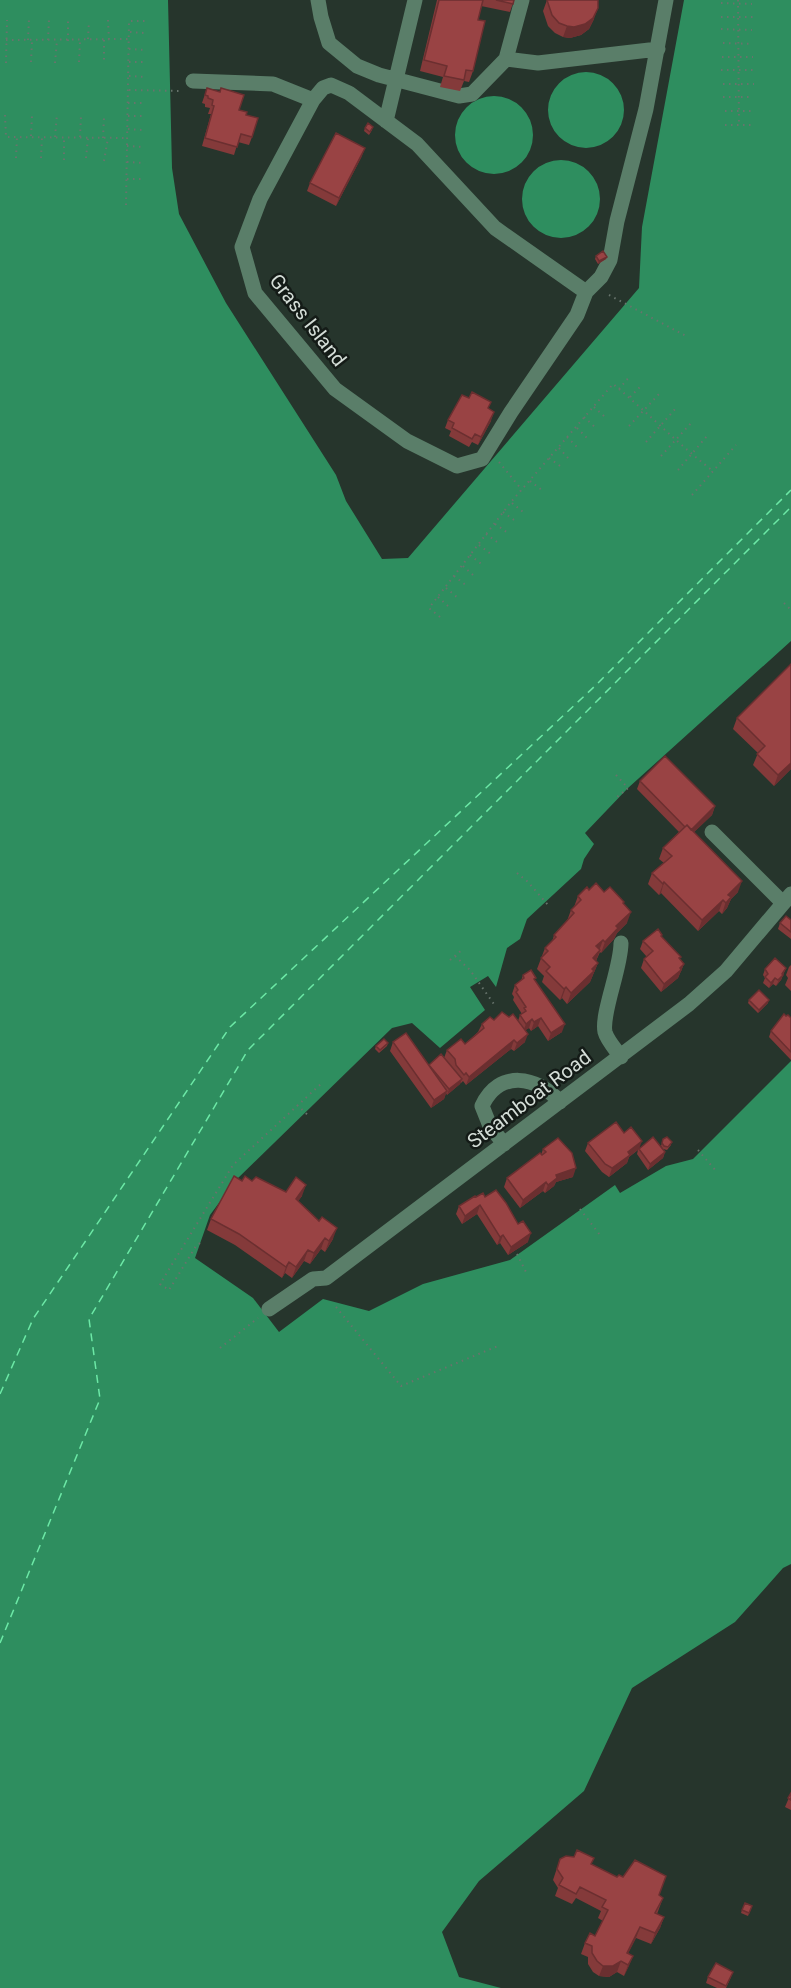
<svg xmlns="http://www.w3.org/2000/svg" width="791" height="1988" font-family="Roboto,sans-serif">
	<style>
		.water { fill: #2e8e5f }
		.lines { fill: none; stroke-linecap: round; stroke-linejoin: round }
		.ferry { stroke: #6ce8a6; stroke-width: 1.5; stroke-dasharray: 8 6; stroke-linecap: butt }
		.path { stroke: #67746c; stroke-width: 2; stroke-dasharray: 1.5 4.5; stroke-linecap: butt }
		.minor { stroke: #5a7e69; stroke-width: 15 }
		.wall { fill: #843a3a }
		.shaded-wall { fill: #6b2f30 }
		.building { fill: #994344; stroke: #6b2f30; stroke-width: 1.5 }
		.labels { text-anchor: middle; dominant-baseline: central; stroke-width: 5; stroke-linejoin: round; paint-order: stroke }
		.street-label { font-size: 20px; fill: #d4ddd7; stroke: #141b17 }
	</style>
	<rect width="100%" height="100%" fill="#26352c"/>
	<!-- water -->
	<path class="water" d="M0,0H168L172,168L179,214L226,303L336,475L346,501L382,559L408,558L639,288L642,227L684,0H791V641L628,788L585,833L594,844L584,859L581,869L527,919L520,939L507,948L496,987L488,976L470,987L485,1010L440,1048L412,1023L392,1028L236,1180L210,1215L195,1258L253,1298L279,1332L323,1299L369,1311L423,1284L510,1260L615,1185L620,1193L666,1166L693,1159L791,1061V1564L783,1568L735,1622L632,1688L584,1791L479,1881L442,1932L459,1977L501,1988H0Z
		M548 110a38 38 0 1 1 76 0a38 38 0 1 1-76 0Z
		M455 135a39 39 0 1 1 78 0a39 39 0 1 1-78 0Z
		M522 199a39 39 0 1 1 78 0a39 39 0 1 1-78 0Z"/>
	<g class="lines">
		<!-- ferry -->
		<path class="ferry" d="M0,1394L33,1319L230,1027L595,686L791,490
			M0,1643L100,1399L89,1319L248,1050L791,507"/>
		<!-- path -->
		<path class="path" d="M738,0L739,125
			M721,3L752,4
			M721,17H753
			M108,20L109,40
			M721,29L752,30
			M130,32L145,33
			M88,39L89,21
			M6,40L129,39
			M28,40L29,19
			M48,40L49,20
			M104,40V61
			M68,41V20
			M723,43L753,44
			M129,49L147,50
			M722,57H753
			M31,62L32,41
			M79,62L80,41
			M129,62H146
			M6,63L7,20
			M55,63L57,40
			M721,70H753
			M129,76L147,77
			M723,84H754
			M129,90L181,91
			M723,97H753
			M128,103H143
			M725,111H753
			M5,115L6,137L127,138
			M128,116H145
			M725,125H754
			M128,129L143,130
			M31,136L32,115
			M55,137L57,114
			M80,137L81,116
			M103,138L104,117
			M127,146L144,147
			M16,158L17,137
			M41,158L42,137
			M86,158L88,138
			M64,160V139
			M104,161L108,138
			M127,162L145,163
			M127,179H143
			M126,205L129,21H145
			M609,295L686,336
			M619,389L630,376
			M630,397L641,386
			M594,407L606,418
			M584,417L597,429
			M629,426L660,393
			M577,428L587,438
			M567,437L579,449
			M646,442L676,408
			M559,448L569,459
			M661,456L692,422
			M549,458L563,468
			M499,462L522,490
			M678,470L707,436
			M530,481L542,490
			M692,495L736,445
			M512,503L523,512
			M503,512L517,522
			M495,524L508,533
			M486,534L500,544
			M479,545L491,554
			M470,555L484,566
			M463,566L474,576
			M454,576L467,586
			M446,588L458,598
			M438,597L449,607
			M784,603L791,610
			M440,617L429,608L511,502L613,384C647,412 678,444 713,471
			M616,775L628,788L616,798
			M517,873L528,882L548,905
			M455,956L470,970L496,1007
			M450,960L463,949
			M297,1105L310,1117
			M698,1150L717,1172
			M580,1209L600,1235
			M200,1243L196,1246L169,1290L160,1284L233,1165L323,1082
			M517,1254L526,1272
			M336,1307L401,1386L498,1346
			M220,1348L258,1318"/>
		<!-- minor -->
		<path class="minor" d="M318,0L321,17L329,43L357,66L379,75L459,96L472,94L506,59
			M522,0L506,59L538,63L658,49
			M193,81L273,84L313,100
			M386,121L415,0
			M586,292L495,228L417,144L349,93L331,85L323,88L313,100L260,199L242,247L255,293L335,389L407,441L457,466L482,459L511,412L577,315L586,292L601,277L610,260L617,221L646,109L666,0
			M712,832L783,903
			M621,1057C616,1050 607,1040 605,1032C601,1014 621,968 621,943
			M504,1144L490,1126L482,1106C499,1069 537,1076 560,1102
			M269,1309L313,1279L326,1278L689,1004L726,971L791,894"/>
	</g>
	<!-- wall -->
	<path class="wall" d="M437,0H514L510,12L481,6L478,20L473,71L469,82L464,81L460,91L440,87L443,77L420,71Z
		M547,0L594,19L589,29L581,35L570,38L563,37L555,33L548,26L543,11Z
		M207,88L246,115L252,137L249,145L238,142L234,155L202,146L211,114H208L210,108L205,107V104L202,103Z
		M365,128L372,130L369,135L364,131Z
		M362,156L336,206L307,191L310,183Z
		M596,256L607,257L606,259L598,264L595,259Z
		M489,409L491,421L478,445L472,442L469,447L449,436L451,431L445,428L448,420Z
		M791,664V769L774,786L753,765L758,753L733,729L737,718Z
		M640,781L715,806L712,815L694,832L738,892L731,899L727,908L722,914L719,911L698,931L661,893L659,895L648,884L652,873L664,863L659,859L663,848L679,832L637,789Z
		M589,890L604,892L624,902L623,904L627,923L617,933L614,939L601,953L600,952L596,961L598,963L590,982L567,1004L562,998L560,1000L542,982L544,976L537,969L545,948L552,942L554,935L567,921L571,910L574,907L578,896Z
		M791,920V939L778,929L780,923Z
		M662,937L684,964L678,978L661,992L641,968L644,959L647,957L640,949L643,941Z
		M791,965V991L785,985L788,978L786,975L789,967Z
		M786,968L781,980L776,986L773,984L769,988L763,983L765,978L763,975L765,969Z
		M523,975L535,981L562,1032L548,1041L538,1026L531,1031L529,1028L525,1030V1042L514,1051L511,1049L466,1085L463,1081L461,1083V1082L460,1084L447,1095L446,1093L444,1099L431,1108L390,1051L393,1042L429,1066L444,1058L447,1050L465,1044L478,1032L482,1024L509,1017L518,1021L520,1015L522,1014L513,1000L514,997L512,994L515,985L521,981Z
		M749,1000L768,1003L758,1013L748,1003Z
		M786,1016L791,1018V1060L769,1037L771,1031Z
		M388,1043L387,1046L379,1053L375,1049L376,1046Z
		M624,1133L640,1148L663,1149L661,1146L663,1139L671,1145L667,1150L663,1149L665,1152L663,1158L648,1170L637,1154L638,1150L629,1157L627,1163L609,1177L602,1172L585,1151L588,1143Z
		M543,1149L573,1177L556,1182L554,1186L545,1193L543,1191L520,1208L504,1187L507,1178L541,1155Z
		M242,1181L302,1196L298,1201L333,1239L325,1252L321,1249L310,1264L304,1261L292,1278L285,1273L282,1278L235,1245L207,1230L211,1219Z
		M476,1197H485L528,1242L508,1255L500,1243L497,1245L477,1214L462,1224L456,1214L459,1206Z
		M791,1793V1810L785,1807Z
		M560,1859L592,1865L617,1877L663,1898L657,1914L664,1917L660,1928L651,1944L636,1938L628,1953L633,1956L624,1976L617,1972L609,1977L599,1976L593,1972L588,1964V1957L581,1954L585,1943L595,1936L603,1921L598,1918L601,1911L576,1898L572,1904L555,1896L558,1888L553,1880Z
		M752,1906L748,1916L741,1913L742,1910Z
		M708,1977H731L726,1988H717L706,1983Z"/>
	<!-- shaded-wall -->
	<path class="shaded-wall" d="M598,8L594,19L589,29L581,35L570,38L563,37L567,26Z
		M365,148L362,156L336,206L339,198Z
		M607,257L606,259L598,264L599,261Z
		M494,412L491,421L478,445L481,437Z
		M791,763V769L774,786L778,775Z
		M715,806L712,815L686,840L689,831Z
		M742,881L738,892L731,899L727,908L722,914L728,895Z
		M664,882L661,893L659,895L663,884Z
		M723,900L719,911L698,931L702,920Z
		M631,912L627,923L617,933L614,939L601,953L605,942L616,926Z
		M603,940L599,951L596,946Z
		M600,950L596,961L593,958Z
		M598,963L590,982L567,1004L571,993Z
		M684,964L678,978L661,992L664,984Z
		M786,968L781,980L776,986L782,974Z
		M775,978L773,984L769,988L771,983Z
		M566,987L562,998L560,1000L564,989Z
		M769,1000L768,1003L758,1013L759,1010Z
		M541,1018L538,1026L531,1031L534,1022Z
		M532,1019L529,1028L523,1032L526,1024Z
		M565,1024L562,1032L548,1041L551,1033Z
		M528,1034L525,1042L514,1051L517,1043Z
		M514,1040L511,1049L466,1085L469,1077Z
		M462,1079L460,1084L447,1095L449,1089Z
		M447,1091L444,1099L431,1108L434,1100Z
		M642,1141L639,1149L629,1157L627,1163L609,1177L612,1168L628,1152Z
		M665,1152L663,1158L648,1170L650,1164Z
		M576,1168L573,1177L556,1182L554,1186L545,1193L548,1185L556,1175Z
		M546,1182L543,1191L520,1208L523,1200Z
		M306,1185L302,1196L292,1210L296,1199Z
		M480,1205L477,1214L462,1224L465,1216Z
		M337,1228L333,1239L325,1252L329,1241Z
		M531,1233L528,1242L508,1255L511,1247Z
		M503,1235L500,1243L497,1245L500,1237Z
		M325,1238L321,1249L310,1264L314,1253Z
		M308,1250L304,1261L292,1278L296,1267Z
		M289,1262L285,1273L282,1278L286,1267Z
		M664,1917L660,1928L651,1944L655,1933Z
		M640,1927L636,1938L623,1964L627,1953Z
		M633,1956L629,1966L624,1976L628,1965Z
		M621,1961L617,1972L609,1977L599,1976L603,1966Z"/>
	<!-- building -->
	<path class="building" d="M439,0H483L478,20L485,21L473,71L466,70L464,80L444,76L447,66L424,60Z
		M496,0H514L513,4Z
		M547,0H598V8L593,18L585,24L574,27L567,26L559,23L552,15Z
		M207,88L220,92L221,88L244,95L239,110L247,112L246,115L258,118L252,137L241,134L237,147L205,138L214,106L212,105L213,100L208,98V96L205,95Z
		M368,123L373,127L370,132L365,128Z
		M336,133L365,148L339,198L310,183Z
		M603,251L607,257L599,261L596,256Z
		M472,392L491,402L488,408L494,412L481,437L475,434L472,439L452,428L454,423L448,420L462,395L469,398Z
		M791,664V763L778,775L757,754L765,746L737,718Z
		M665,756L715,806L691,830L687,825L685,827L640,781Z
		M687,825L742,881L728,895L731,897L726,903L723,900L702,920L664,882L663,884L652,873L672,856L663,848Z
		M596,883L604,892L610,887L624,902L623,903L631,912L616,926L618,928L605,942L603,940L596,946L600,950L593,958L598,963L592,969L594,971L571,993L566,987L564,989L546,971L550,967L541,958L548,951L545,948L556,937L554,935L574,913L571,910L581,900L578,896L587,887L589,890Z
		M786,916L791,920V932L780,923Z
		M658,929L662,935L661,936L681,957L679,958L684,964L680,968L681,970L664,984L644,959L653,951L643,941Z
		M775,958L786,968L782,974L783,975L778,980L775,978L771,983L765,977L768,974L765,969Z
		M531,970L536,978L534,979L565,1024L551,1033L541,1018L534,1022L532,1019L526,1024L520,1015L526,1011L524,1008L526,1007L516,992L518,990L515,985L524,978L523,975Z
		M759,990L769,1000L759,1010L749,1000Z
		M502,1012L509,1017L513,1014L528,1034L517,1043L514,1040L469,1077L466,1073L464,1075L456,1065L455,1059L447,1050L461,1039L465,1044L484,1028L482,1024L490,1017L494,1020Z
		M784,1014L786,1016L788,1015L791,1018V1052L771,1031Z
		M406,1033L447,1091L434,1100L393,1042Z
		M384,1039L388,1043L380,1050L376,1046Z
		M441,1054L462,1079L449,1089L429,1065Z
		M616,1122L624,1133L631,1127L642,1141L628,1152L630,1155L612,1168L605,1164L588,1143Z
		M653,1137L665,1152L650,1164L639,1149Z
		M667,1137L672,1142L668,1147L664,1146L662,1143L663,1139Z
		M558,1138L572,1153L576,1168L556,1175L557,1178L548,1185L546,1182L523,1200L507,1178L540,1153L542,1155L546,1152L543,1149Z
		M234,1176L242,1181L245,1176L252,1181L256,1177L286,1192L296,1177L306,1185L296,1199L319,1221L322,1217L337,1228L329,1241L325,1238L314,1253L308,1250L296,1267L289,1262L286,1267L239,1234L211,1219Z
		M496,1190L506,1203L518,1224L523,1221L531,1233L511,1247L503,1235L500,1237L480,1205L465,1216L459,1206L475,1196L476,1197L483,1193L485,1197Z
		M791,1793V1800L788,1798Z
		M577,1850L594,1858L591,1864L617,1877L619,1875L623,1877L635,1860L666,1876L659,1895L663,1898L655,1913L664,1917L655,1933L640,1927L627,1953L633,1956L628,1965L621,1961L613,1966H603L597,1961L592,1953V1946L585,1943L590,1933L595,1936L608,1910L602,1907L606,1900L580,1887L576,1894L559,1885L563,1878L557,1869L560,1859L566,1856L574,1857Z
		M745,1903L752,1906L749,1913L742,1910Z
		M716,1963L733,1972L726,1986L708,1977Z"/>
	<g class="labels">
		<!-- street labels -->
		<g class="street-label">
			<text transform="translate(308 320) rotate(52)">Grass Island</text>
			<text transform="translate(529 1099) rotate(-37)">Steamboat Road</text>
		</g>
	</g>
</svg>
